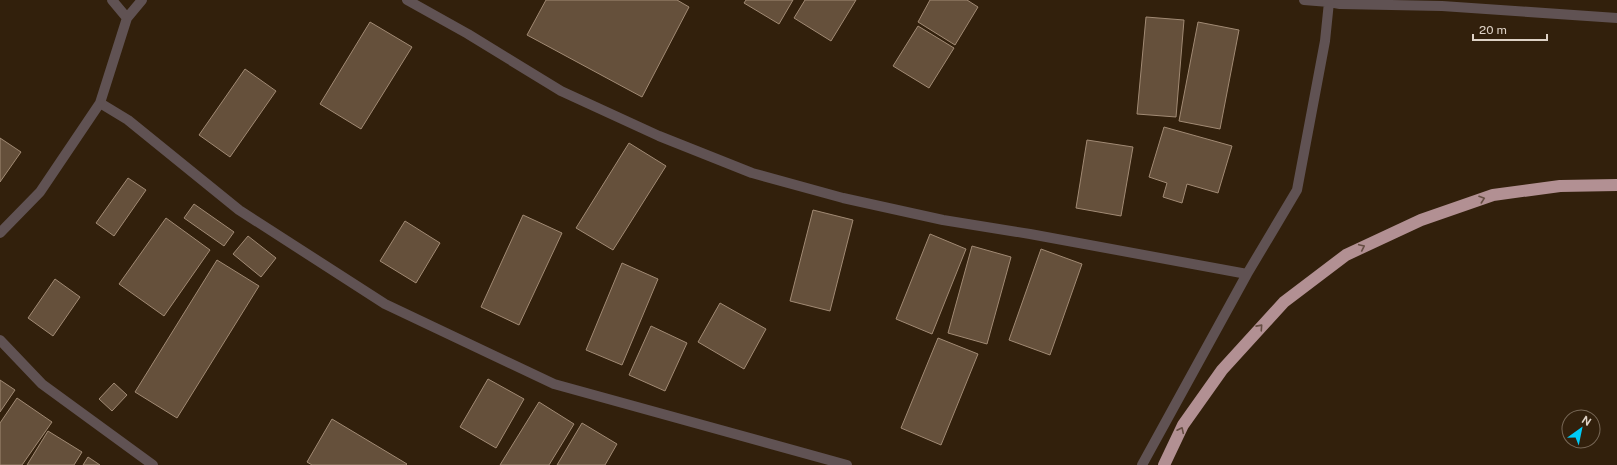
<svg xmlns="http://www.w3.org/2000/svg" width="1617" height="465" font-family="'Public Sans',sans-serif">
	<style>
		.building { fill: #65503b; stroke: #a18a74 }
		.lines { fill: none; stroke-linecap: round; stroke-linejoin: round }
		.street { stroke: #605253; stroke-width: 10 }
		.highway { stroke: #b29093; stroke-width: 12 }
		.oneway { stroke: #654d42 }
	</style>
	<rect width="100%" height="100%" fill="#32200c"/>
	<!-- building -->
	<path class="building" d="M546,0H677L689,7L642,97L527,35Z
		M746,0H793L779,24L744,3Z
		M805,0H856L831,41L794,18Z
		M930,0H967L978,7L955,45L918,22Z
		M1146,17L1184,20L1176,117L1137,114Z
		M370,22L412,47L361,129L320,104Z
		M1198,22L1239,30L1220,129L1179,121Z
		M918,26L954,48L929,88L893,66Z
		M245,69L276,91L230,157L199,135Z
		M1164,127L1232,146L1218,193L1187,184L1182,203L1163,197L1167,183L1149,177Z
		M0,138L21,152L0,182Z
		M1087,140L1133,147L1121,216L1076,208Z
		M629,143L666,166L613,250L576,228Z
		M128,178L146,190L114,236L96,223Z
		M194,204L234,232L224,246L184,218Z
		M813,210L853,220L830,311L790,301Z
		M523,215L562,233L519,325L481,307Z
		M166,218L210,250L164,316L119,284Z
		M405,221L440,243L416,283L380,261Z
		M930,234L966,249L932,334L896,319Z
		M248,236L276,258L261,277L233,254Z
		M972,246L1011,257L987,344L948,333Z
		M1041,249L1082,264L1050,355L1009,340Z
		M217,260L259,286L177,418L135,392Z
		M622,263L658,279L622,365L586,350Z
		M55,279L80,297L53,336L28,318Z
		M720,303L766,329L744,369L698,342Z
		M651,326L687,343L665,391L629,375Z
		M938,338L978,354L941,445L901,428Z
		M488,379L524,399L496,448L460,427Z
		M0,380L15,390L0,412Z
		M114,383L127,395L112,411L99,399Z
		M17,398L52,422L22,465H0V423Z
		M539,402L574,424L549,465H500Z
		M332,419L407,464L406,465H312L307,462Z
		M582,423L617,444L605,465H557Z
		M48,431L82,452L74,465H27Z
		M88,457L100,465H83Z"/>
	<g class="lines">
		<!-- street -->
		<path class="street" d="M112,0L127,18
			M407,0L468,34L561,91L659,136L752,173L843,198L943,220L1030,234L1247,274
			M1304,0L1329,2V0
			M100,103L128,120L239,210L385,304L554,384L847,465
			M0,233L40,192L100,103L127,18L142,0
			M0,340L42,384L153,465
			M1142,465L1247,274L1297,190L1325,41L1329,2L1340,4L1442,6L1617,18"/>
		<!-- highway -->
		<path class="highway" d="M1164,465L1183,425L1222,370L1284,302L1346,255L1421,220L1493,195L1560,186L1617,185"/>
	</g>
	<!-- one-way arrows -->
	<defs><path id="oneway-chevron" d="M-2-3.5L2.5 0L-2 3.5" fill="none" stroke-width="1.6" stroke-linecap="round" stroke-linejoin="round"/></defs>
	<g class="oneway">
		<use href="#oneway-chevron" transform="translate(1482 199) rotate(-19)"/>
		<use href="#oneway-chevron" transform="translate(1362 247) rotate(-25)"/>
		<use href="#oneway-chevron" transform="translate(1260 327) rotate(-48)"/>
		<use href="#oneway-chevron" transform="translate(1181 430) rotate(-64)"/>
	</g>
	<!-- north arrow -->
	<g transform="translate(1581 429) rotate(33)"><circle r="19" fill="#32200c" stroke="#776756"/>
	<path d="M0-3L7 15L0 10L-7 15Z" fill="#00cbf8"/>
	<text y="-6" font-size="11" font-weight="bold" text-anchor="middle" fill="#ded2c6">N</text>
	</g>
	<!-- scale -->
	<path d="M1473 34v6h74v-6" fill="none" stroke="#ded2c6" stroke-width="2"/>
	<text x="1479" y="34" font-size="12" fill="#ded2c6" stroke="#32200c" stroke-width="3" paint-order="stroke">20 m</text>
</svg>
